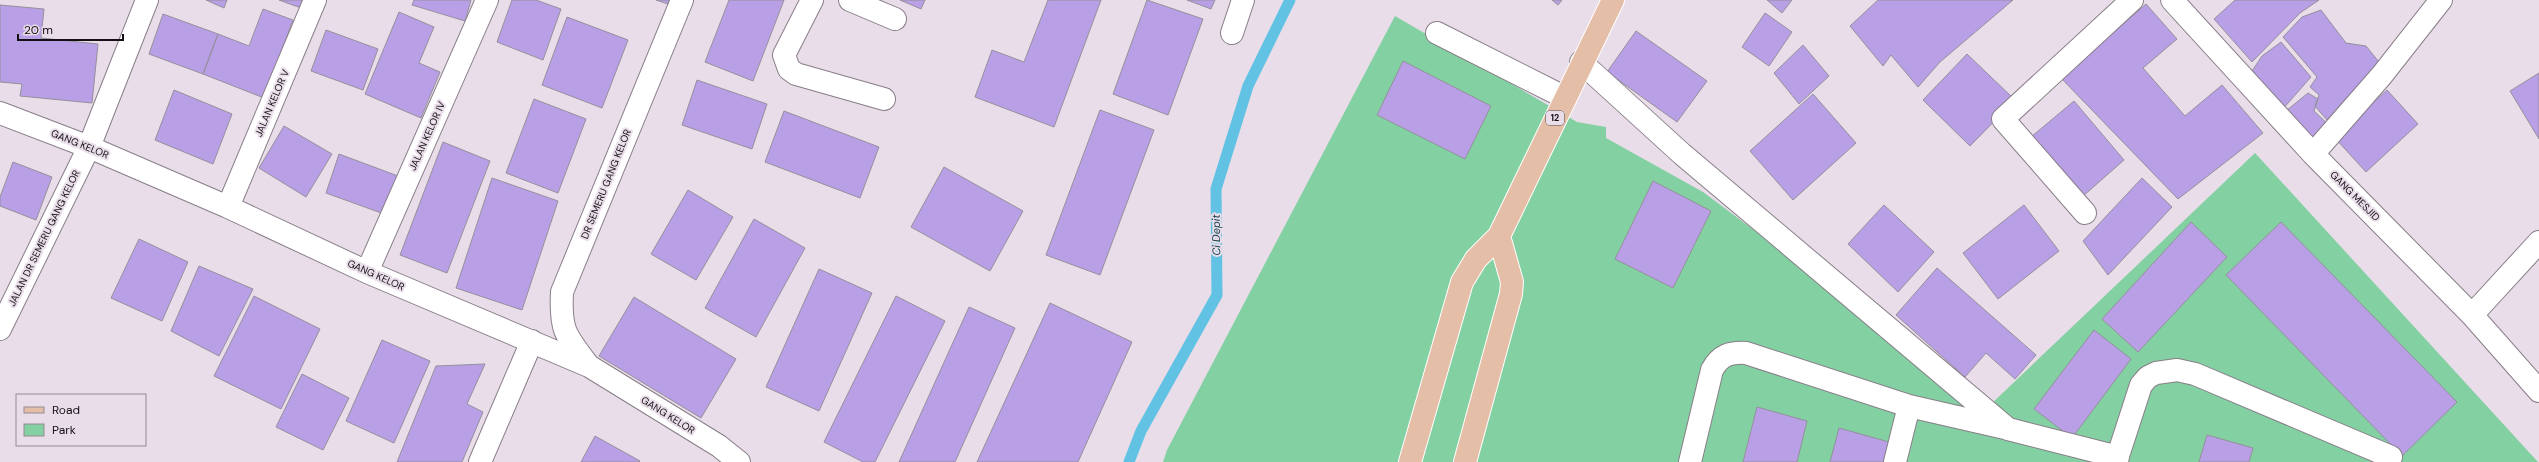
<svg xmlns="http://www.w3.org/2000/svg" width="2539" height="462" font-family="'DM Sans',sans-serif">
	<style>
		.green { fill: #83d0a2 }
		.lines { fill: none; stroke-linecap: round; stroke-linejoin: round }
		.stream { stroke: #62c2e4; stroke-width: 11 }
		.building { fill: #b99fe6; stroke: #94909c }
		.minor-casing { stroke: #887e88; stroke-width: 24 }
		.major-casing { stroke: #fff; stroke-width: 24 }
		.minor { stroke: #fff; stroke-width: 22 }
		.major { stroke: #e5bea8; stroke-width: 22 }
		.labels { text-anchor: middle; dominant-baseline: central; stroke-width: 4; stroke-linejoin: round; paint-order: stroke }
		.shield { fill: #e8dde8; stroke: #534d53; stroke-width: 1 }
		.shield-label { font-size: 9px; font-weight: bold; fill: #130f13 }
		.street-label { font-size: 10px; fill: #130f13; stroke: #e8dde8 }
		.water-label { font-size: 11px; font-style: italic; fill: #0b3947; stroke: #e8dde8 }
	</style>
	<rect width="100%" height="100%" fill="#e8dde8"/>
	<!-- green -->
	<path class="green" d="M1395,16L1577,122L1606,127V138L1703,192L1989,406L2255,153L2538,462H1163L1167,450Z"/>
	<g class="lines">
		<!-- stream -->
		<path class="stream" d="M1129,462L1141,431L1217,295L1216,189L1248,86L1290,0"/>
	</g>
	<!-- building -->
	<path class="building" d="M206,0H227L224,8Z
		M279,0H304L301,8Z
		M414,0H471L465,21L412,5Z
		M512,0H536L561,9L543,60L497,42Z
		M656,0H669L668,4Z
		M729,0H784L753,81L705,62Z
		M900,0H925L921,9Z
		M1048,0H1101L1054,127L975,97L992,50L1024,62Z
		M1147,0L1203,19L1168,115L1113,94Z
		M1187,0H1215L1211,9Z
		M1552,0H1562L1558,5Z
		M1767,0H1792L1782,13Z
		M1878,0H2013L1940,62L1918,87L1891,55L1883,66L1850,26Z
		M2235,0H2319L2300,13L2252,62L2214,19Z
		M2146,4L2177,39L2143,68L2185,116L2222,85L2263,133L2178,199L2061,78Z
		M0,5L44,9L41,38L98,44L92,103L20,96L22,84L0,82Z
		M263,9L293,20L264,98L203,74L218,34L249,46Z
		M2321,10L2346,43L2366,46L2379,62L2327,120L2315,106L2319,95L2310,87L2317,77L2283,37L2302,17Z
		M399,12L434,27L419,63L440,72L421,118L365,94Z
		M1765,13L1792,32L1769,66L1742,47Z
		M163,14L218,34L203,74L149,54Z
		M567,17L628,40L602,108L542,85Z
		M326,30L378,49L363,90L311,71Z
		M1636,31L1707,81L1677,122L1607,72Z
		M2281,42L2311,77L2281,111L2252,71L2262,56Z
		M1803,45L1829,76L1799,104L1774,73Z
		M1967,54L2015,100L1970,146L1923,100Z
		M1403,61L1491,106L1465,159L1377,115Z
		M2539,73V139L2510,91Z
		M697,80L767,104L752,149L682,125Z
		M174,90L232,114L213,164L155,140Z
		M2387,90L2418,124L2366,172L2335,138Z
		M2308,93L2318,99L2314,111L2331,127L2314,143L2286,111Z
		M1813,94L1856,143L1793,200L1750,151Z
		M534,99L586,119L558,193L506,173Z
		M2074,101L2124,160L2082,197L2031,137Z
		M1100,110L1154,130L1100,275L1046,255Z
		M784,111L879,147L860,198L765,162Z
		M284,126L332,154L306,197L259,168Z
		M443,142L490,161L447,273L400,255Z
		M339,154L398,176L384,214L326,193Z
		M13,162L52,177L36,220L0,206V197Z
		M944,167L1023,211L990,271L911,227Z
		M492,178L558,201L522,310L456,288Z
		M2142,178L2172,207L2108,275L2083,241Z
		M1653,181L1711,211L1673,288L1615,259Z
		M688,190L733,217L696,280L651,254Z
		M1884,205L1934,252L1898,292L1848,244Z
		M2024,205L2059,251L1998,299L1963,253Z
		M754,219L805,248L756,337L705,308Z
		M2191,222L2227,257L2138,352L2102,319Z
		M2281,222L2457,402L2402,456L2226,275Z
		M139,239L188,262L162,321L111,298Z
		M199,266L253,289L219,356L171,331Z
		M1937,268L2036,355L2015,379L1986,353L1965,377L1896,315Z
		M819,269L872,293L819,411L766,387Z
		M254,296L320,329L281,409L214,376Z
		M896,296L945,321L875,462H863L824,442Z
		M634,297L736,359L701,418L599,356Z
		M1050,303L1132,342L1078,462H977Z
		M969,307L1015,328L955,462H899Z
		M2094,330L2131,359L2072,438L2034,409Z
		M382,340L430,361L394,443L346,421Z
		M485,364L467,404L483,412L462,462H397L436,366Z
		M302,374L349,398L323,450L276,427Z
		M1757,407L1807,421L1797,462H1743Z
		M1839,428L1889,442L1884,462H1830Z
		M2207,435L2253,448L2249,462H2199Z
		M595,436L640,461L639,462H581Z"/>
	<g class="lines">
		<!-- minor casing -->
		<g class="minor-casing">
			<path id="minor" d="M812,0L784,55L789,69L796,74L884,99
				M850,0L895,19
				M2172,0L2313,154L2472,315L2539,391
				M1232,33L1243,0
				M1437,33L1564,97
				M1581,62L1682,154L2008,429L2118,457
				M0,113L89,147L228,207L367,272L589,366L719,446L739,462
				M2313,154L2382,75L2441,0
				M228,207L315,0
				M2085,213L2003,119L2132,0
				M367,272L487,0
				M2472,315L2539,242
				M0,329L89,147L147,0
				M588,365C565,335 560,330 562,292L682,0
				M480,462L532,341
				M1690,462L1712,370C1720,355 1730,352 1746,353L1909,406L2005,428
				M1895,462L1909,406
				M2116,462L2141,385L2148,377L2156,373L2177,370L2195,374L2391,457L2389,462"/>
		</g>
		<!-- major casing -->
		<g class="major-casing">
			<path id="major" d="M1410,462L1462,282L1476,259L1499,236L1613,0
				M1465,462L1511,294L1512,282L1499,236"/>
		</g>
		<!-- minor -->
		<use href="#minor" class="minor"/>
		<!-- major -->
		<use href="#major" class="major"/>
	</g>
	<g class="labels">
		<!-- shield labels -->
		<rect class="shield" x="1546" y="111" width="18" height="14" rx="3"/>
		<g class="shield-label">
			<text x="1555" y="118">12</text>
		</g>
		<!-- street labels -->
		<g class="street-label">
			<text transform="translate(272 103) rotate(-67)">JALAN KELOR V</text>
			<text transform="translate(427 136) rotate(-66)">JALAN KELOR IV</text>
			<text transform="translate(80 144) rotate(22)">GANG KELOR</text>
			<text transform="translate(606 184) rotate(-68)">DR SEMERU GANG KELOR</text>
			<text transform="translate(2355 196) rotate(45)">GANG MESJID</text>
			<text transform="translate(44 238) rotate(-64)">JALAN DR SEMERU GANG KELOR</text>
			<text transform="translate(376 275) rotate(24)">GANG KELOR</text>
			<text transform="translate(668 415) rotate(32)">GANG KELOR</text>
		</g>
		<!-- water labels -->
		<g class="water-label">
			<text transform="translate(1216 235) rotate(-91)">Ci Depit</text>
		</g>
	</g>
	<!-- legend -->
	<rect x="16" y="394" width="130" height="52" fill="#e8dde8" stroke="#938b93"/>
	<rect x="24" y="407" width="20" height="6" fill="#e5bea8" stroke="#938b93"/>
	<text x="52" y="414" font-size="12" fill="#130f13">Road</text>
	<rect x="24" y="424" width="20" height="12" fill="#83d0a2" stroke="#938b93"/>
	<text x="52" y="434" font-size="12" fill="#130f13">Park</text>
	<!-- scale -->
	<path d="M18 34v6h105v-6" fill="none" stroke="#130f13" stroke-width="2"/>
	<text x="24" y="34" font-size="12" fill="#130f13" stroke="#e8dde8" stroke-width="3" paint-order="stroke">20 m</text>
</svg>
